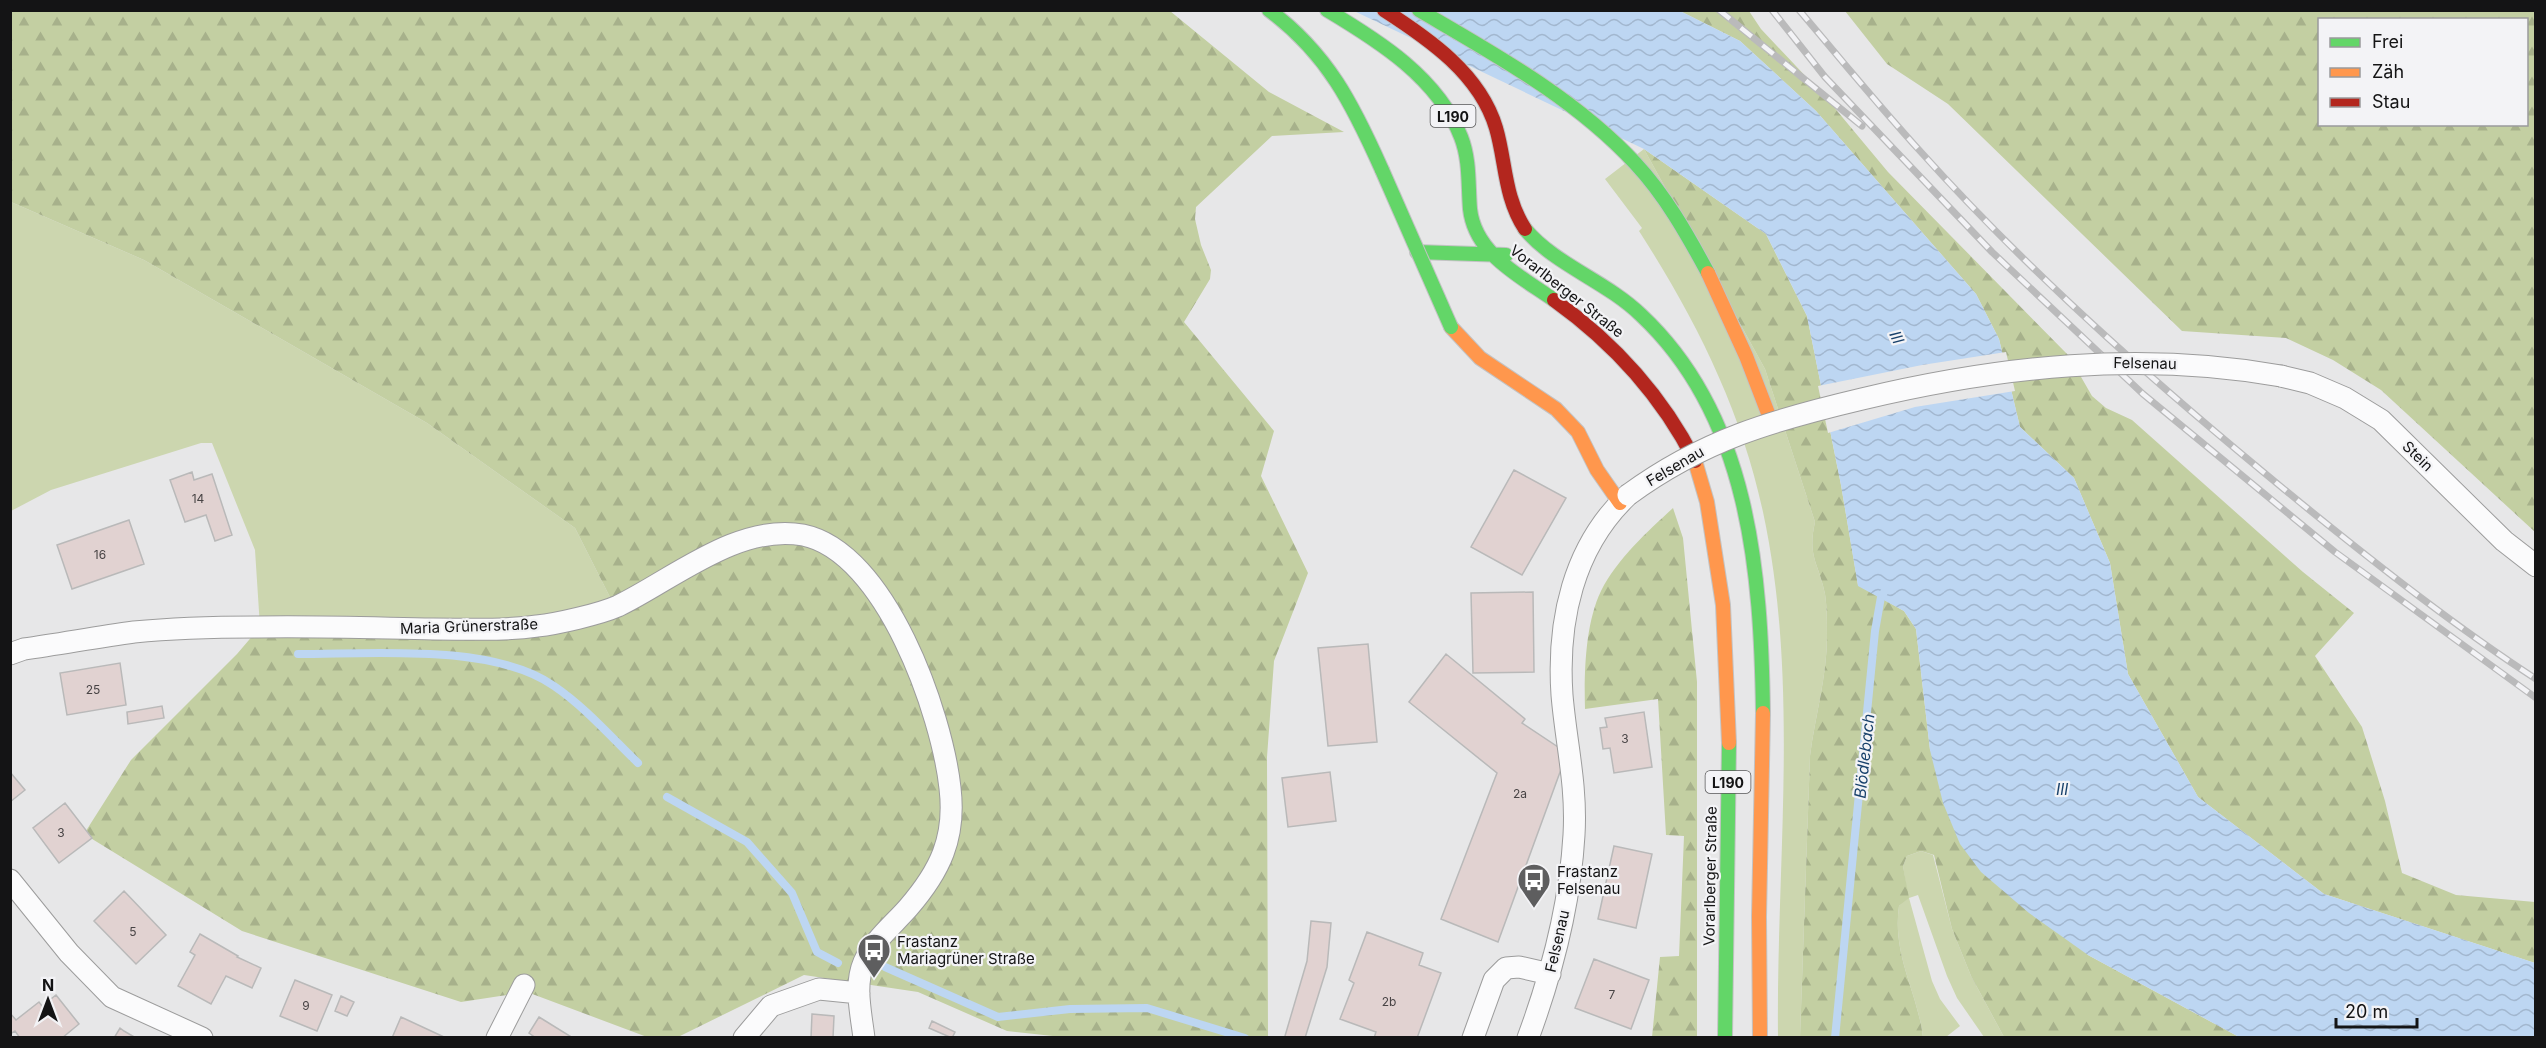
<svg xmlns="http://www.w3.org/2000/svg" width="2546" height="1048" font-family="Inter,sans-serif">
	<style>
		.green { fill: #ccd6af }
		.forest { fill: url(#forest-firs); fill-rule: evenodd }
		.water { fill: url(#water-waves) }
		.pier { fill: #e7e7e8 }
		.lines { fill: none; stroke-linecap: round; stroke-linejoin: round }
		.stream { stroke: #bdd6f2; stroke-width: 8 }
		.building { fill: #e1d2d1; stroke: #b9b9b9; stroke-width: 1.5 }
		.street-casing { stroke: #9c9c9c; stroke-width: 23 }
		.fast-casing { stroke: #c3c3c4; stroke-width: 16 }
		.slow-casing { stroke: #c3c3c4; stroke-width: 16 }
		.jam-casing { stroke: #c3c3c4; stroke-width: 16 }
		.street { stroke: #fbfbfc; stroke-width: 21 }
		.fast { stroke: #63d668; stroke-width: 14 }
		.slow { stroke: #ff974d; stroke-width: 14 }
		.jam { stroke: #b3261e; stroke-width: 14 }
		.rail-casing { stroke: #bababb; stroke-width: 7 }
		.rail { stroke: #f3f3f6; stroke-width: 4.5; stroke-dasharray: 14; stroke-linecap: butt }
		.street-bridge-casing { stroke: #9c9c9c; stroke-width: 23; stroke-linecap: butt }
		.fast-bridge-casing { stroke: #c3c3c4; stroke-width: 16; stroke-linecap: butt }
		.street-bridge { stroke: #fbfbfc; stroke-width: 21 }
		.fast-bridge { stroke: #63d668; stroke-width: 14 }
		.labels { text-anchor: middle; dominant-baseline: central; stroke-width: 4.5; stroke-linejoin: round; paint-order: stroke }
		.number-label { font-size: 12px; fill: #484445 }
		.shield { fill: #f3f3f6; stroke: #575758; stroke-width: 1.5 }
		.shield-label { font-size: 14px; font-weight: bold; fill: #141415 }
		.street-label { font-size: 15px; fill: #141415; stroke: #f3f3f6 }
		.poi-label { font-size: 15px; fill: #141415; stroke: #f3f3f6; text-anchor: start }
		.water-label { font-size: 16px; font-style: italic; fill: #18416b; stroke: #f3f3f6 }
	</style>
	<defs>
		<pattern id="forest-firs" width="22" height="20" patternUnits="userSpaceOnUse" patternTransform="scale(1.5)"><rect width="22" height="20" fill="#c3cfa2"/><path d="M5 1l3.5 6h-7zM16 11l3.5 6h-7z" fill="#a7b18b"/></pattern>
		<pattern id="water-waves" width="16" height="10" patternUnits="userSpaceOnUse" patternTransform="scale(1.5)"><rect width="16" height="10" fill="#bdd6f2"/><path d="M0 5q4-4 8 0t8 0" fill="none" stroke="#a2b7cf"/></pattern>
	</defs>
	<rect width="100%" height="100%" fill="#e7e7e8"/>
	<!-- green -->
	<path class="green" d="M1644,149L1765,369L1815,522C1807,557 1819,563 1825,594C1827,607 1827,623 1827,636C1827,677 1815,716 1810,756L1800,1037H1778C1776,863 1800,683 1763,512C1741,409 1695,318 1639,231L1642,228L1605,179Z
		M11,202L144,260L427,423L575,528L615,607L537,626L260,627L255,550L212,443H201L51,490L11,511Z
		M1921,851L1933,855L1952,929L1971,976L2004,1037H1984L1957,998L1947,976L1918,895L1909,898L1932,981L1940,999L1960,1026L1946,1037H1923C1917,990 1892,955 1899,906L1908,898L1903,866L1907,856Z"/>
	<!-- forest -->
	<path class="forest" d="M11,11H1170L1269,92L1344,132L1272,136L1196,207L1195,219L1201,245L1211,270L1210,279L1184,322L1274,431L1261,476L1308,573L1274,661L1267,757L1268,1037L1071,1038L1007,1031L918,992L804,975L678,1037H647L527,992L461,1002L242,931L84,834L131,760L237,654L260,627L473,629L615,607L575,528L427,423L144,260L11,202Z
		M1680,11H1749L1761,29L1828,100L1888,172L2069,356L2092,396L2106,408L2132,420L2303,572L2354,613L2315,656L2362,727L2385,801L2402,873L2456,895L2535,902V963L2324,894L2198,797L2128,674L2110,563L2074,478L2020,427L1999,339L1976,294L1816,111L1740,41Z
		M1845,11H2535V532L2381,390L2333,360L2286,338L2182,331L1948,104L1887,64ZM2320,20H2526V124H2320Z
		M1644,149L1766,234L1807,316L1841,485L1858,585L1904,611L1916,629L1930,750L2088,955L2239,1037H2004L1971,976L1952,929L1934,855L1921,851L1907,856L1903,866L1909,898L1899,906C1892,955 1917,990 1923,1037H1800L1810,756C1815,716 1827,677 1827,636C1827,623 1827,607 1825,594C1819,563 1807,557 1815,522L1765,369Z
		M1673,508L1683,538L1697,682V1038L1652,1037L1660,957L1679,956L1684,836L1666,835L1658,699L1585,709C1584,674 1585,624 1601,591C1617,559 1647,532 1673,508Z"/>
	<!-- water -->
	<path class="water" d="M1354,11H1680L1740,41L1816,111L1976,294L1999,339L2020,427L2074,478L2110,563L2128,674L2198,797L2324,894L2535,963V1037H2239L2088,955L2029,913L1981,872L1960,844L1943,803L1930,750L1916,629L1904,611L1858,586L1841,485L1807,316L1766,234L1644,149Z"/>
	<!-- pier -->
	<path class="pier" d="M2006,352L2015,391L1915,407L1828,433L1818,386L1922,365Z"/>
	<g class="lines">
		<!-- stream -->
		<path class="stream" d="M298,654C372,654 492,643 554,686C585,707 611,737 638,763
			M667,797L747,842L792,893L817,952L838,963
			M885,967L998,1017L1070,1009L1147,1008L1245,1038
			M1835,1038L1875,631L1881,597L1886,589"/>
	</g>
	<!-- building -->
	<path class="building" d="M1514,470L1566,498L1522,575L1471,547Z
		M192,472L194,480L212,474L232,535L215,541L206,515L185,522L170,480Z
		M129,520L144,564L72,589L57,545Z
		M1533,592L1534,672L1473,673L1471,593Z
		M1368,644L1377,742L1328,746L1318,648Z
		M1446,654L1525,719L1522,723L1567,753L1498,942L1441,919L1497,773L1409,702Z
		M120,663L126,705L67,715L60,673Z
		M162,706L164,718L128,724L127,712Z
		M1644,712L1652,767L1614,773L1610,748L1603,749L1600,728L1607,727L1605,718Z
		M10,772L25,790L10,802Z
		M1330,772L1336,821L1288,827L1282,778Z
		M65,803L92,838L59,863L33,828Z
		M1614,846L1652,854L1636,928L1598,919Z
		M124,891L166,935L136,964L94,921Z
		M1311,921L1331,923L1327,967L1305,1038H1288L1285,1036L1307,961Z
		M1367,932L1423,953L1419,965L1441,973L1417,1038H1374L1376,1032L1340,1019L1354,983L1349,980Z
		M200,934L238,956L237,957L261,968L252,988L226,976L211,1004L178,986L195,955L190,952Z
		M1594,959L1649,980L1631,1029L1575,1008Z
		M295,980L332,995L317,1031L280,1016Z
		M56,995L79,1024L62,1038H20L15,1031L10,1034V1013L16,1020L39,1002L42,1006Z
		M341,996L354,1002L347,1016L335,1011Z
		M812,1014L834,1016L833,1038H811Z
		M401,1017L444,1037L392,1038Z
		M539,1017L573,1038H536L529,1033Z
		M932,1021L955,1032L952,1038L929,1028Z
		M120,1028L124,1031L136,1038H114Z"/>
	<g class="lines">
		<!-- street casing -->
		<g class="street-casing">
			<path id="street" d="M2281,376L2310,383L2345,398L2381,420L2504,541L2536,566
				M10,654L24,649C60,644 97,637 134,632C175,628 217,627 259,627C317,626 375,628 433,629C467,629 503,631 537,626C557,624 600,614 618,606C672,580 738,523 803,535C886,552 942,714 950,788C956,838 940,871 908,908C893,925 873,941 864,962C854,985 861,1013 864,1038
				M10,880L69,953L112,997L202,1038
				M497,1038L524,985
				M744,1038L771,1006L819,989L859,993
				M1473,1038L1494,980L1506,968L1519,967L1550,974
				M1528,1038C1552,973 1570,904 1574,835C1577,785 1566,743 1562,695C1557,621 1573,547 1628,495"/>
		</g>
		<!-- fast casing -->
		<g class="fast-casing">
			<path id="fast" d="M1269,10C1328,54 1353,105 1382,170
				M1327,10C1379,41 1438,78 1461,137C1470,160 1468,184 1470,209C1475,254 1520,276 1554,300
				M1419,10C1494,54 1575,98 1635,163C1665,195 1687,234 1708,273
				M1525,229C1555,265 1606,281 1641,315C1750,417 1761,573 1763,713
				M1417,252L1506,255
				M1725,1038L1729,743"/>
		</g>
		<!-- slow casing -->
		<g class="slow-casing">
			<path id="slow" d="M1708,273L1746,356L1771,421
				M1451,327L1480,358L1556,409L1578,432L1597,470L1620,503
				M1695,461L1707,502L1723,605L1729,743
				M1760,1038L1759,917L1763,713"/>
		</g>
		<!-- jam casing -->
		<g class="jam-casing">
			<path id="jam" d="M1384,10C1429,39 1480,74 1496,128C1506,162 1504,197 1525,229
				M1554,300C1614,343 1661,394 1695,461"/>
		</g>
		<!-- street -->
		<use href="#street" class="street"/>
		<!-- fast -->
		<use href="#fast" class="fast"/>
		<!-- slow -->
		<use href="#slow" class="slow"/>
		<!-- jam -->
		<use href="#jam" class="jam"/>
		<!-- rail casing -->
		<g class="rail-casing">
			<path id="rail" d="M1719,10L1862,126
				M1772,10L1825,77L1992,252L2143,394L2335,552L2536,698
				M1799,10C1839,57 1878,105 1920,151C2037,281 2171,397 2307,508C2380,567 2456,627 2536,679"/>
		</g>
		<!-- rail -->
		<use href="#rail" class="rail"/>
		<!-- street-bridge casing -->
		<g class="street-bridge-casing">
			<path id="street-bridge" d="M1628,495C1703,440 1773,420 1862,399C2000,366 2141,351 2281,376"/>
		</g>
		<!-- fast-bridge casing -->
		<g class="fast-bridge-casing">
			<path id="fast-bridge" d="M1382,170L1451,327"/>
		</g>
		<!-- street-bridge -->
		<use href="#street-bridge" class="street-bridge"/>
		<!-- fast-bridge -->
		<use href="#fast-bridge" class="fast-bridge"/>
	</g>
	<!-- icons -->
	<defs>
		<g id="bus-pin" transform="scale(1.725)"><path d="M0 17L-7.5 6A9.5 9.5 0 1 1 7.5 6Z" fill="#5e5e5f" stroke="#f3f3f6"/><path d="M-5-6H5V4H4V6H2V4H-2V6H-4V4H-5ZM-3.5-4V0h7V-4ZM-3.5 1.2v1.5H-2V1.2ZM2 1.2v1.5H3.5V1.2Z" fill="#fff"/></g>
	</defs>
	<g fill-rule="evenodd">
		<use href="#bus-pin" x="1534" y="880"/>
		<use href="#bus-pin" x="874" y="950"/>
	</g>
	<g class="labels">
		<!-- number labels -->
		<g class="number-label">
			<text x="198" y="498">14</text>
			<text x="100" y="554">16</text>
			<text x="93" y="689">25</text>
			<text x="1625" y="738">3</text>
			<text x="1520" y="793">2a</text>
			<text x="61" y="832">3</text>
			<text x="133" y="931">5</text>
			<text x="1612" y="994">7</text>
			<text x="1389" y="1001">2b</text>
			<text x="306" y="1005">9</text>
		</g>
		<!-- shield labels -->
		<g class="shield">
			<rect x="1430.5" y="105" width="45" height="22" rx="4.5"/>
			<rect x="1705.5" y="771" width="45" height="22" rx="4.5"/>
		</g>
		<g class="shield-label">
			<text x="1453" y="116">L190</text>
			<text x="1728" y="782">L190</text>
		</g>
		<!-- street labels -->
		<g class="street-label">
			<text transform="translate(1567 291) rotate(38)">Vorarlberger Straße</text>
			<text transform="translate(2145 363) rotate(1)">Felsenau</text>
			<text transform="translate(2418 456) rotate(44)">Stein</text>
			<text transform="translate(1675 466) rotate(-30)">Felsenau</text>
			<text transform="translate(469 626) rotate(-2)">Maria Grünerstraße</text>
			<text transform="translate(1710 876) rotate(-89)">Vorarlberger Straße</text>
			<text transform="translate(1557 941) rotate(-77)">Felsenau</text>
		</g>
		<!-- poi labels -->
		<g class="poi-label">
			<text x="1557" y="871">Frastanz<tspan x="1557" dy="17">Felsenau</tspan></text>
			<text x="897" y="941">Frastanz<tspan x="897" dy="17">Mariagrüner Straße</tspan></text>
		</g>
		<!-- water labels -->
		<g class="water-label">
			<text transform="translate(1897 337) rotate(66)">Ill</text>
			<text transform="translate(1864 756) rotate(-84)">Blödlebach</text>
			<text x="2062" y="789">Ill</text>
		</g>
	</g>
	<!-- border -->
	<rect width="2546" height="1048" fill="none" stroke="#141415" stroke-width="24"/>
	<!-- legend -->
	<rect x="2318" y="18" width="210" height="108" fill="#f3f3f6" stroke="#9a9a9c" stroke-width="1.5"/>
	<rect x="2330" y="38" width="30" height="9" fill="#63d668" stroke="#9a9a9c" stroke-width="1.5"/>
	<text x="2372" y="48" font-size="18" fill="#141415">Frei</text>
	<rect x="2330" y="68" width="30" height="9" fill="#ff974d" stroke="#9a9a9c" stroke-width="1.5"/>
	<text x="2372" y="78" font-size="18" fill="#141415">Zäh</text>
	<rect x="2330" y="98" width="30" height="9" fill="#b3261e" stroke="#9a9a9c" stroke-width="1.5"/>
	<text x="2372" y="108" font-size="18" fill="#141415">Stau</text>
	<!-- north arrow -->
	<g transform="translate(48 1000)" stroke="#f3f3f6" stroke-width="4.5" paint-order="stroke">
	<path d="M0-4.5L10 22L0 15L-10 22Z" fill="#141415"/>
	<text y="-9" font-size="16" font-weight="bold" text-anchor="middle" fill="#141415">N</text>
	</g>
	<!-- scale -->
	<path d="M2336 1018v9h81v-9" fill="none" stroke="#141415" stroke-width="3"/>
	<text x="2345" y="1018" font-size="18" fill="#141415" stroke="#f3f3f6" stroke-width="4.5" paint-order="stroke">20 m</text>
</svg>
